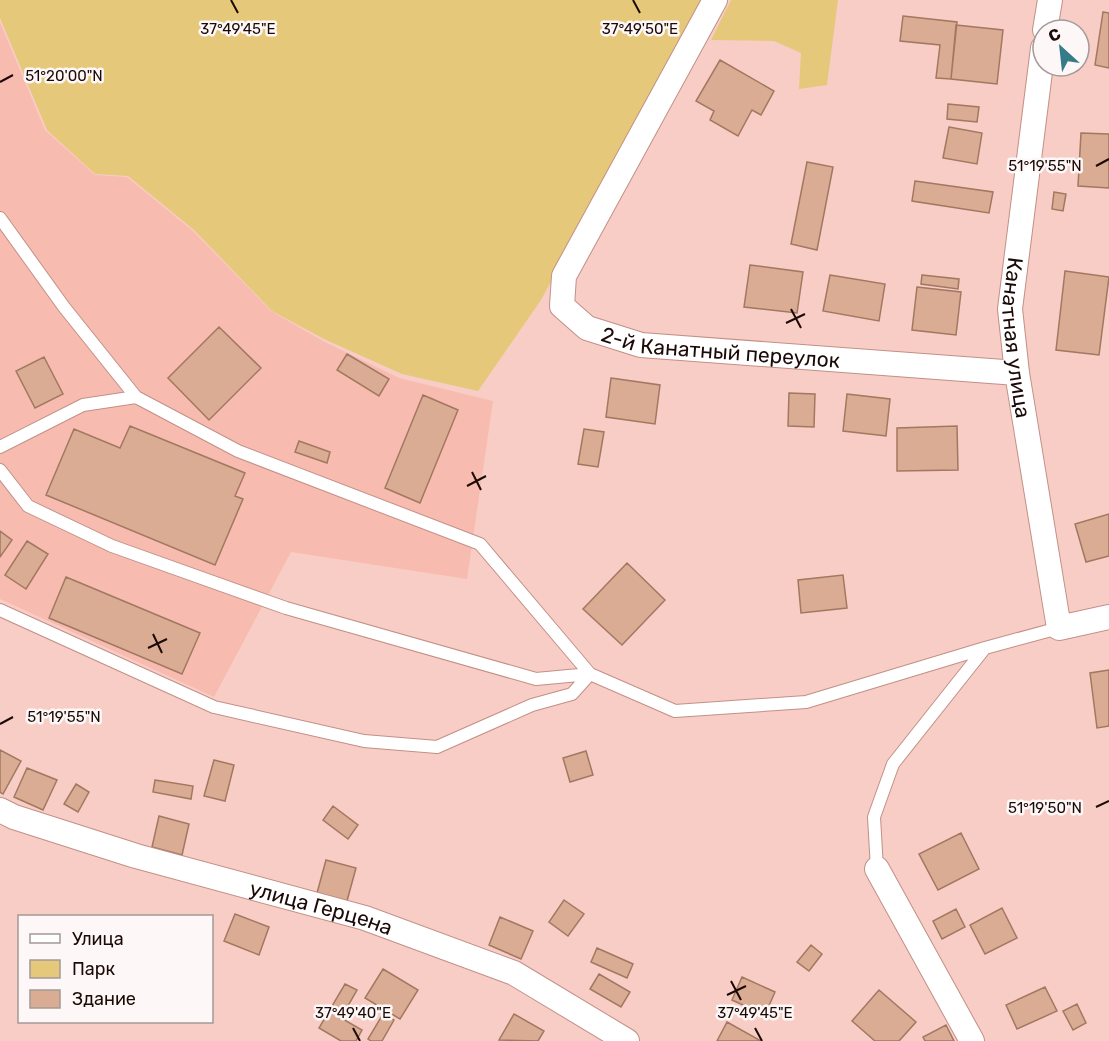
<svg xmlns="http://www.w3.org/2000/svg" width="1109" height="1041" font-family="Rubik,sans-serif">
	<style>
		.built { fill: #f8bbb0 }
		.green { fill: #e5c87a }
		.building { fill: #d9ac93; stroke: #a27861; stroke-width: 1.5 }
		.lines { fill: none; stroke-linecap: round; stroke-linejoin: round }
		.service-casing { stroke: #c29087; stroke-width: 14 }
		.minor-casing { stroke: #c29087; stroke-width: 26 }
		.service { stroke: #fff; stroke-width: 12 }
		.minor { stroke: #fff; stroke-width: 24 }
		.ticks { fill: none; stroke: #1b0a07; stroke-width: 2 }
		.labels { text-anchor: middle; dominant-baseline: central; stroke-width: 5; stroke-linejoin: round; paint-order: stroke }
		.street-label { font-size: 21px; fill: #1b0a07; stroke: #fdf8f7 }
		.ticks-label { font-size: 15px; text-anchor: middle; fill: #1b0a07; stroke: #fdf8f7; stroke-width: 5; stroke-linejoin: round; paint-order: stroke }
	</style>
	<rect width="100%" height="100%" fill="#f8cdc5"/>
	<!-- built -->
	<path class="built" d="M0,22L45,130L95,175L127,177L193,231L271,311L323,341L399,378L493,401L467,579L291,552L214,697L0,599Z"/>
	<!-- green -->
	<path class="green" d="M0,0H704L541,300L478,391L402,374L324,339L272,311L194,230L128,176L95,174L47,130L0,18Z
		M731,0H838L827,85L799,89L801,53L774,41L711,40Z"/>
	<!-- building -->
	<path class="building" d="M1103,12L1109,13V68L1095,65Z
		M903,16L957,22L951,79L936,78L940,45L900,41Z
		M956,25L1003,30L997,84L951,79Z
		M720,60L774,91L761,115L752,110L738,136L710,120L714,111L696,101Z
		M948,104L979,107L977,122L947,119Z
		M949,127L982,133L977,164L943,158Z
		M1081,133L1109,134V188L1078,186Z
		M807,162L833,167L817,250L791,244Z
		M915,181L993,192L989,213L912,201Z
		M1054,192L1066,194L1063,211L1052,209Z
		M750,265L803,272L797,313L744,307Z
		M1065,271L1109,277L1099,355L1056,350Z
		M830,275L885,284L879,321L823,311Z
		M922,275L959,279L958,289L921,284Z
		M917,287L961,292L956,335L912,330Z
		M219,327L261,368L209,420L168,378Z
		M347,354L389,379L379,396L337,370Z
		M44,357L63,394L35,408L16,371Z
		M611,378L660,385L655,424L606,417Z
		M789,393L815,394L814,427L788,426Z
		M847,394L890,399L886,436L843,431Z
		M423,395L458,410L420,503L385,488Z
		M130,426L245,473L235,496L243,499L215,565L46,495L74,429L120,448Z
		M957,426L958,470L897,471V428Z
		M584,429L604,432L598,467L578,464Z
		M299,441L330,452L327,463L295,452Z
		M1109,514V556L1086,562L1075,524Z
		M0,531L12,540L0,557Z
		M27,541L48,554L26,589L5,575Z
		M627,563L665,600L622,645L583,609Z
		M843,575L847,608L801,613L798,580Z
		M66,577L200,633L182,674L49,618Z
		M1109,670V726L1097,728L1090,673Z
		M0,750L21,761L3,794L0,792Z
		M586,751L593,775L570,782L563,758Z
		M214,760L234,765L225,801L204,796Z
		M27,768L57,780L43,810L14,797Z
		M155,780L193,786L191,799L153,792Z
		M76,784L89,792L78,812L64,804Z
		M333,806L358,825L348,839L323,820Z
		M159,816L189,824L182,855L152,847Z
		M961,833L979,869L938,890L919,854Z
		M326,860L356,868L347,901L317,893Z
		M564,900L584,914L568,936L549,922Z
		M1002,908L1017,938L985,954L970,925Z
		M956,909L965,927L942,939L933,921Z
		M235,914L269,927L259,955L224,941Z
		M500,917L533,931L521,959L489,945Z
		M811,945L822,954L809,971L797,962Z
		M597,948L633,964L627,978L591,962Z
		M383,969L418,990L400,1019L365,998Z
		M599,974L630,992L621,1007L590,989Z
		M742,977L775,992L765,1015L732,1000Z
		M345,984L357,990L341,1018L362,1030L356,1041H341L319,1028Z
		M1045,987L1057,1011L1017,1029L1006,1005Z
		M879,990L916,1022L899,1041H875L852,1021Z
		M1077,1004L1086,1023L1073,1030L1063,1011Z
		M383,1014L394,1020L382,1041H371L368,1039Z
		M514,1014L544,1031L538,1041L499,1040Z
		M727,1022L761,1041H717Z
		M946,1025L954,1041H925L923,1037Z"/>
	<g class="lines">
		<!-- service casing -->
		<g class="service-casing">
			<path id="service" d="M0,218L64,307L136,397L238,451L480,544L590,674L675,711L806,702L985,648L1059,628
				M0,447L83,405L136,397
				M0,470L28,506L112,546L286,608L536,679L590,674
				M0,610L214,707L364,741L437,747L532,705L572,694L590,674
				M877,869L874,817L893,764L985,648"/>
		</g>
		<!-- minor casing -->
		<g class="minor-casing">
			<g id="minor">
				<path id="s1" d="M715,0L564,276L562,306L587,328L641,345L1017,373"/>
				<path d="M1045,30L1050,0"/>
				<path id="s2" d="M1043,48L1010,309L1017,373L1059,628L1109,617"/>
				<path id="s3" d="M0,810L14,817L136,856L365,918L514,973L627,1041"/>
				<path d="M877,869L972,1041"/>
			</g>
		</g>
		<!-- service -->
		<use href="#service" class="service"/>
		<!-- minor -->
		<use href="#minor" class="minor"/>
	</g>
	<!-- ticks -->
	<path class="ticks" d="M231,0L238,13M633,0L640,13M0,82L13,75M1096,166L1109,159M791,309L801,328M786,323L805,314M472,472L481,490M467,486L486,476M153,634L162,653M148,648L167,639M0,724L13,717M1096,807L1109,801M731,981L741,1000M727,995L746,986M353,1028L360,1041M755,1028L762,1041"/>
	<g class="labels">
		<!-- street labels -->
		<g class="street-label">
			<text stroke="none"><textPath href="#s2" startOffset="292">Канатная улица</textPath></text>
			<text stroke="none"><textPath href="#s1" startOffset="514">2-й Канатный переулок</textPath></text>
			<text stroke="none"><textPath href="#s3" startOffset="336">улица Герцена</textPath></text>
		</g>
	</g>
	<g class="ticks-label">
		<text x="238" y="34">37°49'45"E</text>
		<text x="640" y="34">37°49'50"E</text>
		<text x="64" y="81">51°20'00"N</text>
		<text x="1045" y="171">51°19'55"N</text>
		<text x="64" y="722">51°19'55"N</text>
		<text x="1045" y="813">51°19'50"N</text>
		<text x="353" y="1018">37°49'40"E</text>
		<text x="755" y="1018">37°49'45"E</text>
	</g>
	<!-- legend -->
	<rect x="18" y="915" width="195" height="108" fill="#fdf8f7" stroke="#a39997" stroke-width="1.5"/>
	<rect x="30" y="934" width="30" height="9" fill="#ffffff" stroke="#a39997" stroke-width="1.5"/>
	<text x="72" y="945" font-size="18" fill="#1b0a07">Улица</text>
	<rect x="30" y="960" width="30" height="18" fill="#e5c87a" stroke="#a39997" stroke-width="1.5"/>
	<text x="72" y="975" font-size="18" fill="#1b0a07">Парк</text>
	<rect x="30" y="990" width="30" height="18" fill="#d9ac93" stroke="#a39997" stroke-width="1.5"/>
	<text x="72" y="1005" font-size="18" fill="#1b0a07">Здание</text>
	<!-- north arrow -->
	<g transform="translate(1061 48) rotate(333)"><circle r="28" fill="#fdf8f7" stroke="#a39997" stroke-width="1.5"/>
	<path d="M0-4.5L10 22L0 15L-10 22Z" fill="#367c88"/>
	<text y="-9" font-size="16" font-weight="bold" text-anchor="middle" fill="#1b0a07">С</text>
	</g>
</svg>
